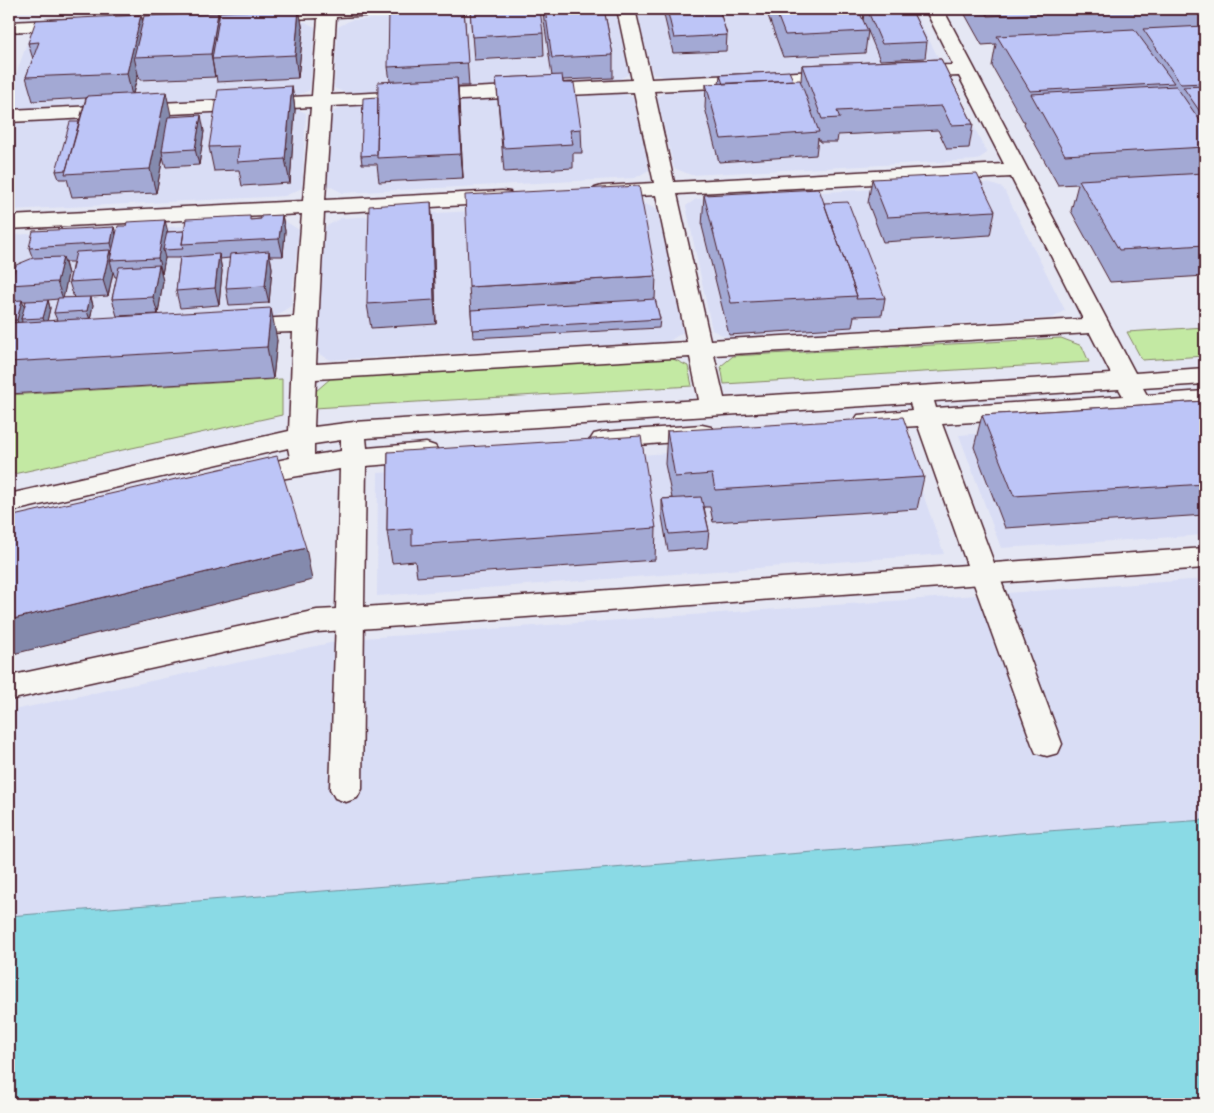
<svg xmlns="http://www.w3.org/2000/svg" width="1214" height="1113" font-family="Sriracha,sans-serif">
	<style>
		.built { fill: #d9ddf5 }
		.green { fill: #c3e9a3; stroke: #868467 }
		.water { fill: #8adae5; stroke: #708f9b }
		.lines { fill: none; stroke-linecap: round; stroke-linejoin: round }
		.street-casing { stroke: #4a1f2b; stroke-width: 3 }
		.secondary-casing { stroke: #4a1f2b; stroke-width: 3 }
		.street { fill: #f6f6f2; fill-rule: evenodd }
		.secondary { fill: #f6f6f2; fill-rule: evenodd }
		.wall { fill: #a3a9d4; stroke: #4a1f2b; fill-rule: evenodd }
		.shaded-wall { fill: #848aad; stroke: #4a1f2b }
		.building { fill: #bdc5f7; stroke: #4a1f2b }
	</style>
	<rect width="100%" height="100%" fill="#e5e7f4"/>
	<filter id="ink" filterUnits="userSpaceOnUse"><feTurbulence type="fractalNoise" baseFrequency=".02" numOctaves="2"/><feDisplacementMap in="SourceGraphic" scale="10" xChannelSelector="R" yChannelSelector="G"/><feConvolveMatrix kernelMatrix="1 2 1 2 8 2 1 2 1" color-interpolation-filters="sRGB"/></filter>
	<g filter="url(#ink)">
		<!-- built -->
		<path class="built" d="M600,9L617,15L629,74L616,81L346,93L334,88L338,27L351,20Z
			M643,9H913L939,59L928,66L667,78L652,73L637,12Z
			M305,22L315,27L310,90L294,97L9,110V95L30,34Z
			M939,77L951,81L987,153L977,160L691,175L674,168L657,97L668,90Z
			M621,92L634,98L649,170L635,178L343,193L327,185L330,113L346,105Z
			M293,107L306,113L302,188L285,196L9,210V122Z
			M988,183L1003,188L1065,310L1053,318L729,338L712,330L686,206L696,199Z
			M641,202L658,210L683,332L668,342L331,360L317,353L325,227L341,218Z
			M285,221L299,230L291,306L274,317L9,331V235Z
			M1205,420V535L1001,548L959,435Z
			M903,437L944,554L377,596L378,473Z
			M1205,579V820L1019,833L927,843L9,916V711L349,639Z"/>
		<!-- green -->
		<path class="green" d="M1205,327V356L1142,360L1127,332Z
			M1061,338L1082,346L1089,362L724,384L721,366L733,356Z
			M669,357L688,366L692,386L314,408L316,391L331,378Z
			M282,379V415L9,475V395Z"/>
		<!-- water -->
		<path class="water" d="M1205,820V1104H9V916L927,843L1019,833Z"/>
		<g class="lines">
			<!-- street casing -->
			<g class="street-casing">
				<path id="street" d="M984,563L994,566L998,573L1062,744L1058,753L1047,756L1036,753L1032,744L970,573L974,566Z
					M350,608L360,611L364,619L362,789L357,798L346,802L335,798L330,789L336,619L340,611Z"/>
			</g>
			<!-- secondary casing -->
			<g class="secondary-casing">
				<path id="secondary" d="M281,9H410L407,13L401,14L336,17L331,95L632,80L617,9H635L651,79L838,70L845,72L848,76L845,80L838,82L654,91L674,182L1004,164L959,76L910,78L903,76L900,72L903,68L910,66L953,65L925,9H943L1135,373L1205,368V384L1143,388L1147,395L1205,391V407L942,424L994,563L1205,548V568L317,632L9,700V676L317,610L336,609L340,469L245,485L236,482L232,476L236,470L290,458L288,448L9,512V494L289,431L293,332L236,334L228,332L224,327L228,322L236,320L294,317L302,214L9,229V216L303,201L311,107L9,122V110L312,96L318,18L262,20L256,19L253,15L256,11ZM634,92L654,183L602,186L595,188L591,192L595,196L602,198L656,195L687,342L316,364L324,213L502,203L510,202L513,197L510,192L502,191L325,200L331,106ZM1011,177L1083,319L710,340L677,194ZM1090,333L1111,374L724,398L714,355ZM690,357L699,400L354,422L314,427L316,379ZM1119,389L1123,396L936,408L934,401ZM910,403L912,410L858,415L854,421L858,427L867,429L918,426L967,565L364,607L366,466L426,461L435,458L439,452L435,446L426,443L367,448L366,438ZM341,440V451L314,455V444Z
					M72,19L78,20L81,24L78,28L9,32V22Z
					M702,425L711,427L715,433L711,439L603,448L594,446L590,440L594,434L603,432Z"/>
			</g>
			<!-- street -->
			<use href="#street" class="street"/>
			<!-- secondary -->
			<use href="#secondary" class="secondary"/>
		</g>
		<!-- wall -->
		<path class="wall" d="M299,9L303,31L298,78L217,82L216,75L215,77L140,80L138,74L133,94L171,115V117L204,131L199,165L166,167L163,157L156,193L72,197L67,179H59L56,171L79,122L86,98L33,101L26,77L33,59L28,43L141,15L143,21L218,13L219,20Z
			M464,9L469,86H458L463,178L379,182L377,164H362L361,156L378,97L390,81L388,67Z
			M470,9L543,33L544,56L474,60Z
			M543,9H604L613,55V78L563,80V83L581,129L582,153H573V168L504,172L496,78L552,76L544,21Z
			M664,9H719L727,35L726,51L673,53L664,15Z
			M766,9H858L863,21L864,13L862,9H911L927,42L925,58L880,60L868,31L865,53L783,57L766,10Z
			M962,9H1205V276L1110,282L1071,211L1078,184L1058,185L1024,124L1025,121H1023L992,66L996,44L982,45Z
			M941,59L973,124L969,148L947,149L938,130L838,135L837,142H820L818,138L816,155L719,162L705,108L706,84H719L720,75L801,81L802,65Z
			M292,86L295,110L290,183L242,186L239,170L214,171L209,147Z
			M872,179L995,211L990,235L883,242L868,203Z
			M704,195L824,203L885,298L882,315L854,316L852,327L729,335L702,226Z
			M282,215L285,231L283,256H270L272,268L269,303L229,305L226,288L230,258L220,259L222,271L219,305L180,308L176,291L180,258H165L162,274H161L163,281L158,314L117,316L112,299L117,277H115L113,272L108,296L91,297L93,305L90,318L277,340L273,379L9,394V301H15L10,285L33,259L29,248L114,227L116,235L184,231L251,220L261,219ZM65,262H73L69,282L74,298H63L68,274ZM58,299L54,313L57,320L47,321L50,308L48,300ZM22,301H26L24,307Z
			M433,226L436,324L371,328L367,304Z
			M656,276L655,299L660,319L659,328L473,338L469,287Z
			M1205,401V515L1005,528L974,447L982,415Z
			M667,431L924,477L917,509L713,522L710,507H704L709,531L707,548L668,551L662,516V499L672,498L665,464Z
			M388,452L656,528L655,560L417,577L415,561L392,563L387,531Z"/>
		<!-- shaded-wall -->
		<path class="shaded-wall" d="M299,9L303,31L298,78L295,55Z
			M218,13L222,35L212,59L215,77L211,54Z
			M141,15L147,38L134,57L138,74L132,96L127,73Z
			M457,78L459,102L463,178L461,154Z
			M292,86L295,110L290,183L285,159Z
			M166,92L171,115L164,151H162L163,157L156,193L150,169Z
			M201,115L204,131L199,165L195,149Z
			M431,202L433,226L436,324L434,300Z
			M282,215L285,231L283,256L279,239Z
			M165,220L169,237L163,250L165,258L162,274L158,258Z
			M114,227L118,243L115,259L111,243Z
			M9,233L14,249L9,266Z
			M110,250L112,260H110L113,272L108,296L103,280Z
			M269,251L272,268L269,303L265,286Z
			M219,254L222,271L219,305L215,288Z
			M63,257L68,274L63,299L57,282Z
			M159,265L163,281L158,314L153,297Z
			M90,297L93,305L90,320L87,311Z
			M22,300L25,309L21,319L22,321L20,328L17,320Z
			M48,300L50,308L46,326L43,318Z
			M271,308L277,340L273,379L267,347Z
			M306,548L312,580L9,655V620Z"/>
		<!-- building -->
		<path class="building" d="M299,9L295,55L212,59L220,12Z
			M389,9H464L468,63L388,67Z
			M470,9H540L543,33L472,37Z
			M545,9H604L613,55L552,58Z
			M667,9H719L727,35L674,38Z
			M775,9H858L868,31L785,35Z
			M867,9H911L927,42L882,44Z
			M984,9H1121L1122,10L988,16Z
			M1128,9H1150L1128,10Z
			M218,13L211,54L134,57L144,16Z
			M141,15L127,73L26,77L39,42L28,43L36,20Z
			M1205,26V83L1181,84L1143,29Z
			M1134,29L1174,83L1030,91L997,36Z
			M941,59L973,124L951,125L942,106L837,111L840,118L822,119L802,65Z
			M789,71L793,80L723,84L720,75Z
			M562,75L563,83H574L581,129L570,130L573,144L503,148L496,78Z
			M457,78L461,154L377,158L378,82Z
			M800,80L819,132L721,139L706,84Z
			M292,86L285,159L237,162L239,146L209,147L218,90Z
			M1176,86L1205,128V147L1065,155L1031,94Z
			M1205,86V119L1183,87Z
			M166,92L150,169L65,174L87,96Z
			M378,97L377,155L361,156L363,98Z
			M201,115L195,149L162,151L168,117Z
			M70,122H79L66,170L56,171Z
			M1205,173V245L1119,250L1079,180Z
			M977,174L995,211L887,217L872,179Z
			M639,186L656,276L469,287L465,195Z
			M819,189L857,296L731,303L704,195Z
			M431,202L434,300L367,304L369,206Z
			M848,202L885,298L856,299L857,296L824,203Z
			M282,215L279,239L182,244L186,219L250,216V220L261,219V216Z
			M165,220L158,258L110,260L118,226H126L127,222Z
			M114,227L111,243L29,248L33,231Z
			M184,231L182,244L183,249L163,250L167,232Z
			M110,250L103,280L69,282L76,252Z
			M269,251L265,286L226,288L230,254Z
			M219,254L215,288L176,291L180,257Z
			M63,257L57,282L10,285L16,265L33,258Z
			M159,265L153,297L112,299L119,267Z
			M90,297L87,311L54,313L58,298Z
			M655,299L660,319L472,330L471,310Z
			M22,300L17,320H9V301Z
			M48,300L43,318L21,319L26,301Z
			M271,308L267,347L9,362V323Z
			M1205,401V484L1014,496L982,415Z
			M903,417L924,477L715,490L712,474L675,477L667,431Z
			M641,436L656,528L412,545V529L387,531L388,452Z
			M277,456L306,548L9,620V517Z
			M701,497L709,531L669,534L662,499Z"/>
	</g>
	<!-- margin -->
	<rect width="1214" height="1113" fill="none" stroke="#f6f6f2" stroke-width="30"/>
	<rect x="15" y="15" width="1184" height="1083" fill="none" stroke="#4a1f2b" stroke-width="2" filter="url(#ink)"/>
</svg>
